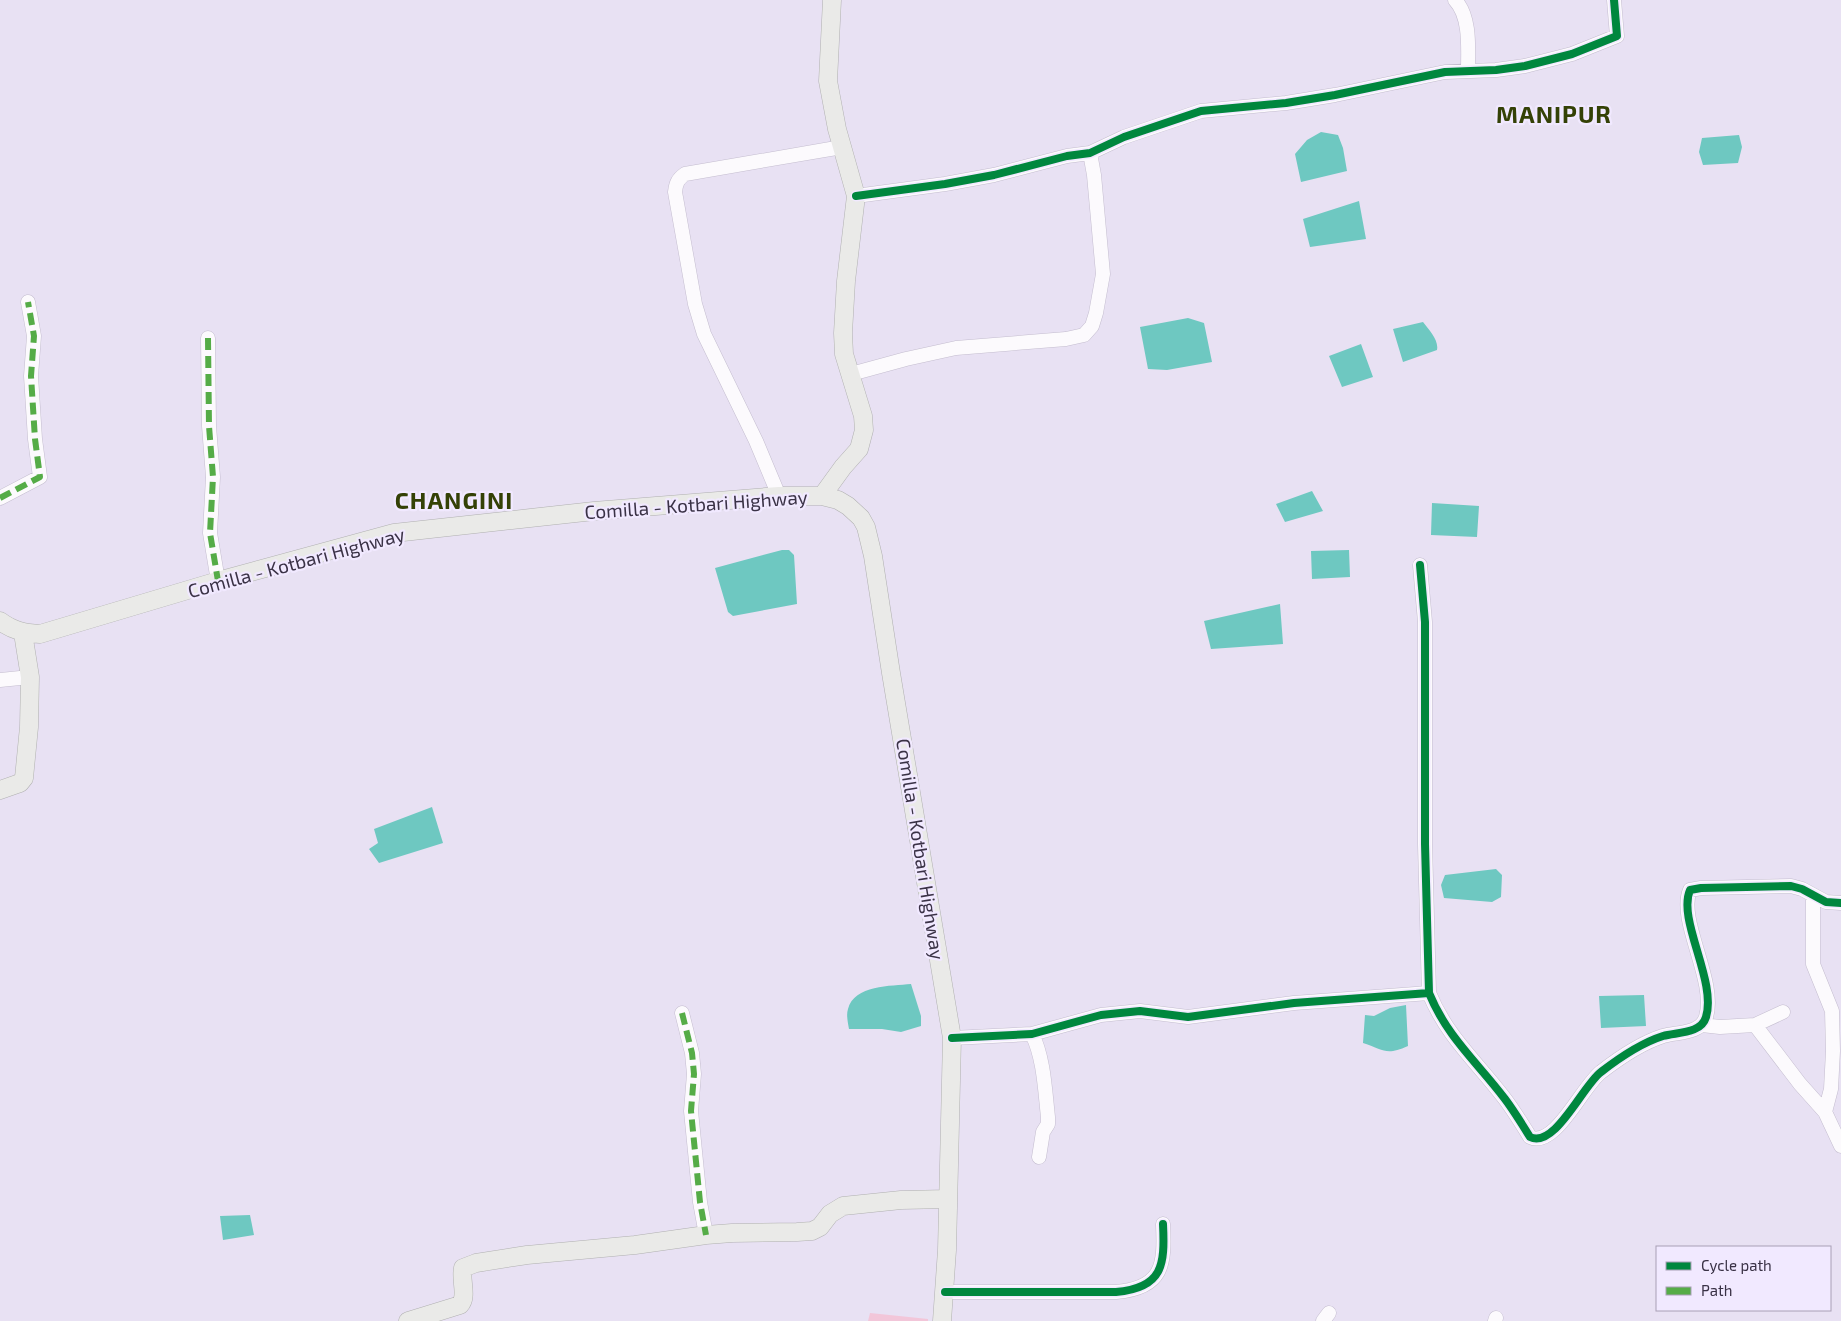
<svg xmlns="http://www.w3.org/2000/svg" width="1841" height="1321" font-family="'Exo 2',sans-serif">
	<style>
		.green { fill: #f2c6d9 }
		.water { fill: #6ec8c1 }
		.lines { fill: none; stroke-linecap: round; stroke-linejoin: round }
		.minor-casing { stroke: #c4bdcf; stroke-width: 15 }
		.major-casing { stroke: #b0b0b0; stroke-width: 19 }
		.minor { stroke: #fcfafd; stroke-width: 14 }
		.major { stroke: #eaeae8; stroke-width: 18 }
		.quiet { stroke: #55ac47; stroke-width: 6; stroke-dasharray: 12 6; stroke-linecap: butt }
		.cycleway-casing { stroke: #f1e9ff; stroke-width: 11 }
		.cycleway { stroke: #00873e; stroke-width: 8 }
		.labels { text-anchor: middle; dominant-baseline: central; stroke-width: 4.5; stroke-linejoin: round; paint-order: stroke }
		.street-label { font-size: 19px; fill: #3a3246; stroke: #f1e9ff }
		.district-label { font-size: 24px; font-weight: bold; letter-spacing: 1px; fill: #344106; stroke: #f1e9ff }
	</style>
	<rect width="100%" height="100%" fill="#e8e1f3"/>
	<!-- green -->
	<path class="green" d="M870,1313L928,1319V1321H868Z"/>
	<!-- water -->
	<path class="water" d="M1321,132L1338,135L1343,148L1347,171L1301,182L1295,154L1307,140Z
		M1739,135L1742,147L1738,163L1703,165L1699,152L1702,138Z
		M1359,201L1366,239L1310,247L1303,219Z
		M1188,318L1204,323L1212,362L1167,370L1148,369L1140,327Z
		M1423,322C1429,330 1439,340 1437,350L1403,362L1393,329Z
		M1361,344L1373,377L1342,387L1329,356Z
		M1312,491L1323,511L1285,522L1276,504Z
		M1432,503L1479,506L1477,537L1431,535Z
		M782,550H789L794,555L797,604L733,616L728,612L715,568Z
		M1349,550L1350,577L1312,579L1311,551Z
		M1280,604L1283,644L1211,649L1204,621Z
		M432,807L443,843L379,863L369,849L378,843L374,829Z
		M1496,869L1502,875L1501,897L1492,902L1444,898L1441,885L1445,875Z
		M911,984L921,1016V1026L901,1032L882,1029H849C848,1023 846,1015 848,1009C854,985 891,986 911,984Z
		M1644,995L1646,1026L1601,1028L1599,996Z
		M1406,1005L1408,1046C1386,1056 1384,1050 1363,1043L1365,1015L1374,1016L1390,1008Z
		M250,1215L254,1235L223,1240L220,1216Z"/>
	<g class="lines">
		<!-- minor casing -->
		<g class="minor-casing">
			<path id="minor" d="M1455,0C1471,17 1468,49 1468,70
				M856,196L945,184L994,175L1067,156L1090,153L1124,137L1201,111L1286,103L1335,95L1445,72L1496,70L1525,66L1572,54L1617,36L1614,0
				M208,338L209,426L213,477L210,533L218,581
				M851,374L906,359L956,348L1066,339L1084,335L1092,326L1096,313L1103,274L1094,175L1090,153
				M779,496L756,441L704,334L695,304L675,192C676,183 678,179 685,174L842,147
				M0,498L40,477L35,439L31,376L34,336L28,302
				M1420,565L1425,622V844L1429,993
				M0,680L30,677
				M1813,896V964L1832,1011L1833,1051L1831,1089L1825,1112
				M682,1013L692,1053L694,1074L691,1111L700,1202L706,1235
				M1702,1025L1720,1027L1755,1025L1800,1084L1825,1112L1841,1146
				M1755,1025L1783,1012
				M1032,1034C1044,1058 1045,1091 1048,1117V1124L1043,1132L1039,1157
				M952,1038L1032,1034L1101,1015L1140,1011L1188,1017L1294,1003L1429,993C1447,1037 1477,1062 1505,1099C1514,1111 1522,1124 1530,1137C1555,1149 1583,1085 1601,1072C1619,1058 1641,1043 1663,1036C1677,1032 1701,1034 1706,1017C1717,981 1677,920 1690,890L1701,888L1791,886L1802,889L1826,902L1841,903
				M945,1292H1116C1163,1288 1165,1265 1163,1224
				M1323,1321L1329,1313
				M1495,1321L1496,1318"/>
		</g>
		<!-- major casing -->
		<g class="major-casing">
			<path id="major" d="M822,496L843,467L859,449L864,430L863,416L844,354L843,333L846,281L856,196L837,129L828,81L832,0
				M0,621C13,631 25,633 40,634L218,581L394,533L594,511L779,496H822L838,500L848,506L861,518L866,527L873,556L891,673L952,1038L947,1250L942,1321
				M0,790L20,783L24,778L29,727L30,677L23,633
				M408,1321L460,1305C468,1296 460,1280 463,1268L476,1263L527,1255L635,1245L706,1235L732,1233L797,1232L812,1231L820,1227L830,1214L843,1206L901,1200L948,1199"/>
		</g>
		<!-- minor -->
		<use href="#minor" class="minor"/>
		<!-- major -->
		<use href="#major" class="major"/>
		<!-- quiet -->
		<path class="quiet" d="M208,338L209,426L213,477L210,533L218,581
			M0,498L40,477L35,439L31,376L34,336L28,302
			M682,1013L692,1053L694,1074L691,1111L700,1202L706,1235"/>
		<!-- cycleway casing -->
		<g class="cycleway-casing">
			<path id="cycleway" d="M856,196L945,184L994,175L1067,156L1090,153L1124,137L1201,111L1286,103L1335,95L1445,72L1496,70L1525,66L1572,54L1617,36L1614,0
				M1420,565L1425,622V844L1429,993
				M952,1038L1032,1034L1101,1015L1140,1011L1188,1017L1294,1003L1429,993C1447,1037 1477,1062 1505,1099C1514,1111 1522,1124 1530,1137C1555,1149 1583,1085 1601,1072C1619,1058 1641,1043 1663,1036C1677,1032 1701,1034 1706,1017C1717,981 1677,920 1690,890L1701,888L1791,886L1802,889L1826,902L1841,903
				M945,1292H1116C1163,1288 1165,1265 1163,1224"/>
		</g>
		<!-- cycleway -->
		<use href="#cycleway" class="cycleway"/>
	</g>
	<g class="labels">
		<!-- street labels -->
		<g class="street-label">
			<text transform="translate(696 504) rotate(-4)">Comilla - Kotbari Highway</text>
			<text transform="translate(296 562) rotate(-15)">Comilla - Kotbari Highway</text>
			<text transform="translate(921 849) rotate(81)">Comilla - Kotbari Highway</text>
		</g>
		<!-- district labels -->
		<g class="district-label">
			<text x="1554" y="113">MANIPUR</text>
			<text x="454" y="499">CHANGINI</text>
		</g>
	</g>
	<!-- legend -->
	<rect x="1656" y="1246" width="175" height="65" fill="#f1e9ff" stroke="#a8a0b5"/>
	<rect x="1666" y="1262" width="25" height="8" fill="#00873e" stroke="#a8a0b5"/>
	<text x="1701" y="1271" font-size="15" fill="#3a3246">Cycle path</text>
	<rect x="1666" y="1287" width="25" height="8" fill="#55ac47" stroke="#a8a0b5"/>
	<text x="1701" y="1296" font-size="15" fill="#3a3246">Path</text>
</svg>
